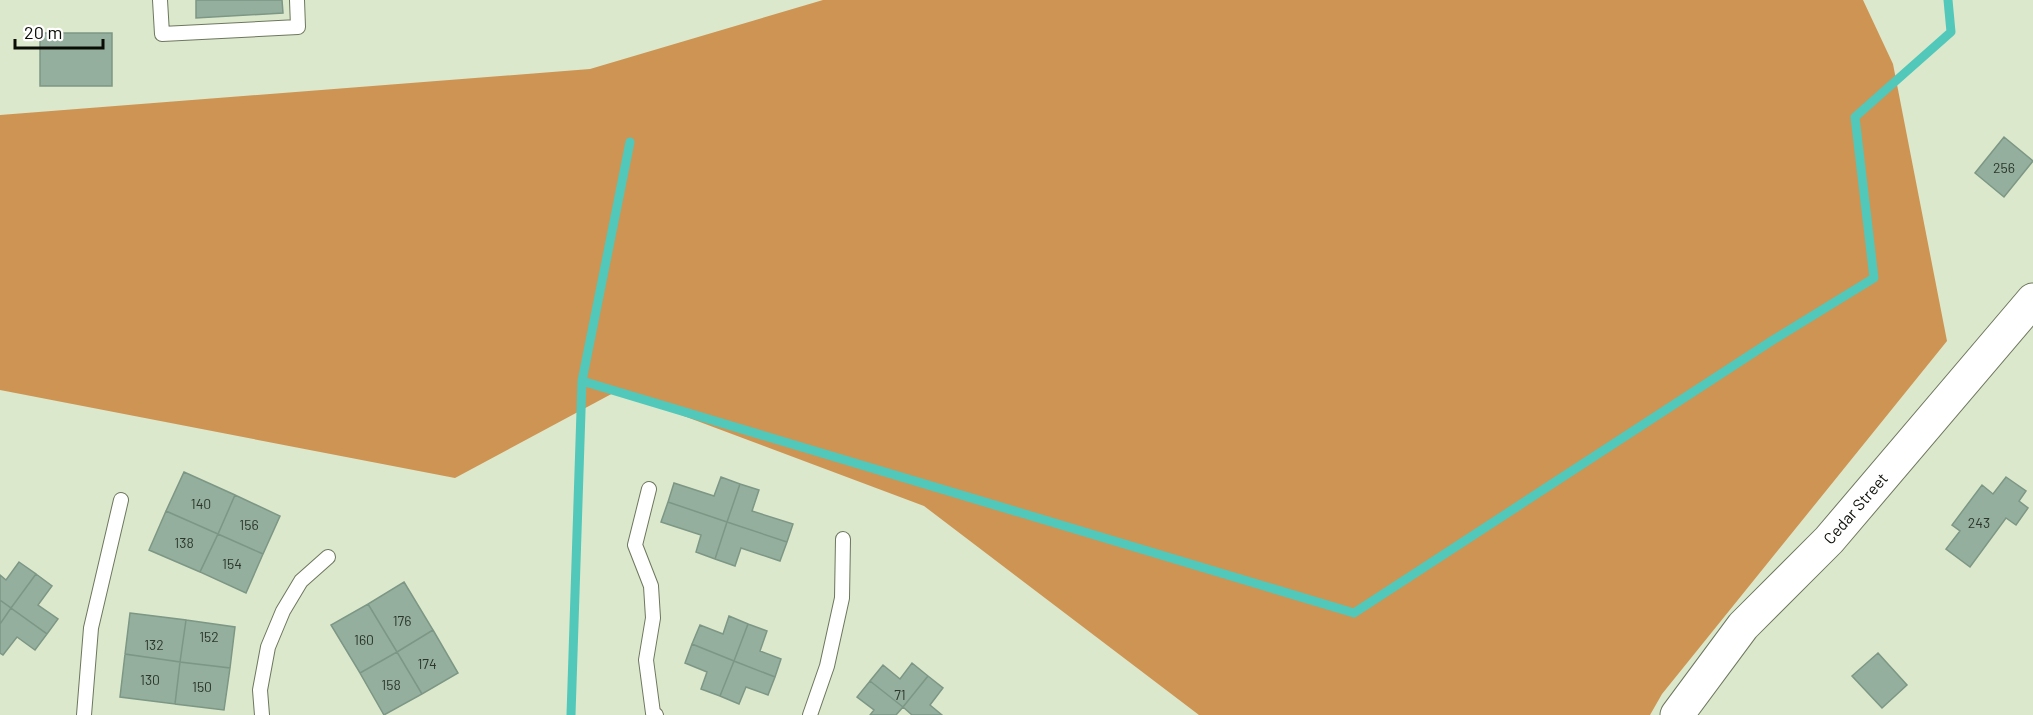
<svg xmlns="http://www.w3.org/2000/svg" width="2033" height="715" font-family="Barlow,sans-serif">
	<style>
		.forest { fill: #ce9453 }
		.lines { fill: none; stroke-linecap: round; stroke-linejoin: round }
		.stream { stroke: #51c8ba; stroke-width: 9 }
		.building { fill: #94af9d; stroke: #7c9785; stroke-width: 1.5 }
		.lane-casing { stroke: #6c775e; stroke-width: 16 }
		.secondary-casing { stroke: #6c775e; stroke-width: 35 }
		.lane { stroke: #fff; stroke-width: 14 }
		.secondary { stroke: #fff; stroke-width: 33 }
		.labels { text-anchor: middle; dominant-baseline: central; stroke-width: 4.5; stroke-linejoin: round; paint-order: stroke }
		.number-label { font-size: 14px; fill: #2c362b }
		.street-label { font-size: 16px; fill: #090d05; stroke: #fff }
	</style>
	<rect width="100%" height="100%" fill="#dce8cb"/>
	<!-- forest -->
	<path class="forest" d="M823,0H1863L1893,64L1947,341L1662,694L1650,715H1199L924,506L617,391L455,478L0,390V115L590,69Z"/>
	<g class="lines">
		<!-- stream -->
		<path class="stream" d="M582,381L1354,613L1773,340L1874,278L1855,117L1951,32L1948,0
			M571,715L582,381L630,142"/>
	</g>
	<!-- building -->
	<path class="building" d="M196,0H282L283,13L196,18Z
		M40,33H112V86H40Z
		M2004,137L2033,161L2004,197L1975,173Z
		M184,472L235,495L218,534L166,511Z
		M721,477L740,484L727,522L668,502L674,483L714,496Z
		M2006,477L2026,491L2019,501L2028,508L2016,525L2006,518L1970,567L1946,549L1960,531L1952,525L1982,485L1993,494Z
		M740,484L759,490L752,511L793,524L787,542L727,522Z
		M235,495L280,516L263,554L218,534Z
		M668,502L727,522L715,559L696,552L701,535L661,522Z
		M166,511L218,534L200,572L149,550Z
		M727,522L787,542L780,561L741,548L735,566L715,559Z
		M218,534L263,554L246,593L200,572Z
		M19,562L36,574L11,608L0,600V575L6,580Z
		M36,574L52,586L38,605L58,619L47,634L11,608Z
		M404,582L433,630L397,652L368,604Z
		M0,600L11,608L0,624Z
		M368,604L397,652L360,673L331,625Z
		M11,608L47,634L35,650L17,637L3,655L0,653V624Z
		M130,613L186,620L180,662L125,654Z
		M729,616L748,624L734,661L692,644L700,625L723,634Z
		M186,620L235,627L230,668L180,662Z
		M748,624L767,631L760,651L781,659L775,677L734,661Z
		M433,630L458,673L422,694L397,652Z
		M692,644L734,661L720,696L701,689L707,672L685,663Z
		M397,652L422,694L384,715L360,673Z
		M1878,653L1907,685L1882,708L1852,676Z
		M125,654L180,662L175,704L120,697Z
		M734,661L775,677L768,695L746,687L739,704L720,696Z
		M180,662L230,668L224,710L175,704Z
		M912,663L928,676L903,707L870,681L883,665L900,679Z
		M928,676L943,688L930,705L942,715H912L903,707Z
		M870,681L903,707L896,715H870L874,710L857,697Z"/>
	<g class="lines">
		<!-- lane casing -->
		<g class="lane-casing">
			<path id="lane" d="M160,0L162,34L298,27L297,0
				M649,489L635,545L651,586L653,618L646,660L653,713L656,715
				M84,715L91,628L121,500
				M262,715L260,690L268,647L283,611L301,581L328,557
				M810,715L827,666L842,598L843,539"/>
		</g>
		<!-- secondary casing -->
		<g class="secondary-casing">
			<path id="secondary" d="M1677,715L1743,626L1829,540L2033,300"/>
		</g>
		<!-- lane -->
		<use href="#lane" class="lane"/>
		<!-- secondary -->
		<use href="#secondary" class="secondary"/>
	</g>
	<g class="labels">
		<!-- number labels -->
		<g class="number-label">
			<text x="2004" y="167">256</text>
			<text x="201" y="503">140</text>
			<text x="1979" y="522">243</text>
			<text x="249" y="524">156</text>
			<text x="184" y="542">138</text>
			<text x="232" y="563">154</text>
			<text x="402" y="620">176</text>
			<text x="209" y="636">152</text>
			<text x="364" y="639">160</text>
			<text x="154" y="644">132</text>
			<text x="427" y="663">174</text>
			<text x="150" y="679">130</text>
			<text x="391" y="684">158</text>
			<text x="202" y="686">150</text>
			<text x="900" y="694">71</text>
		</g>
		<!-- street labels -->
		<g class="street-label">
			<text transform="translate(1855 508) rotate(-49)">Cedar Street</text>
		</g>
	</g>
	<!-- scale -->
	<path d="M15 39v9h88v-9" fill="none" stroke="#090d05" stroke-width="3"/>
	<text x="24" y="39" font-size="18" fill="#090d05" stroke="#ffffff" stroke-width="4.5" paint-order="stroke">20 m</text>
</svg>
